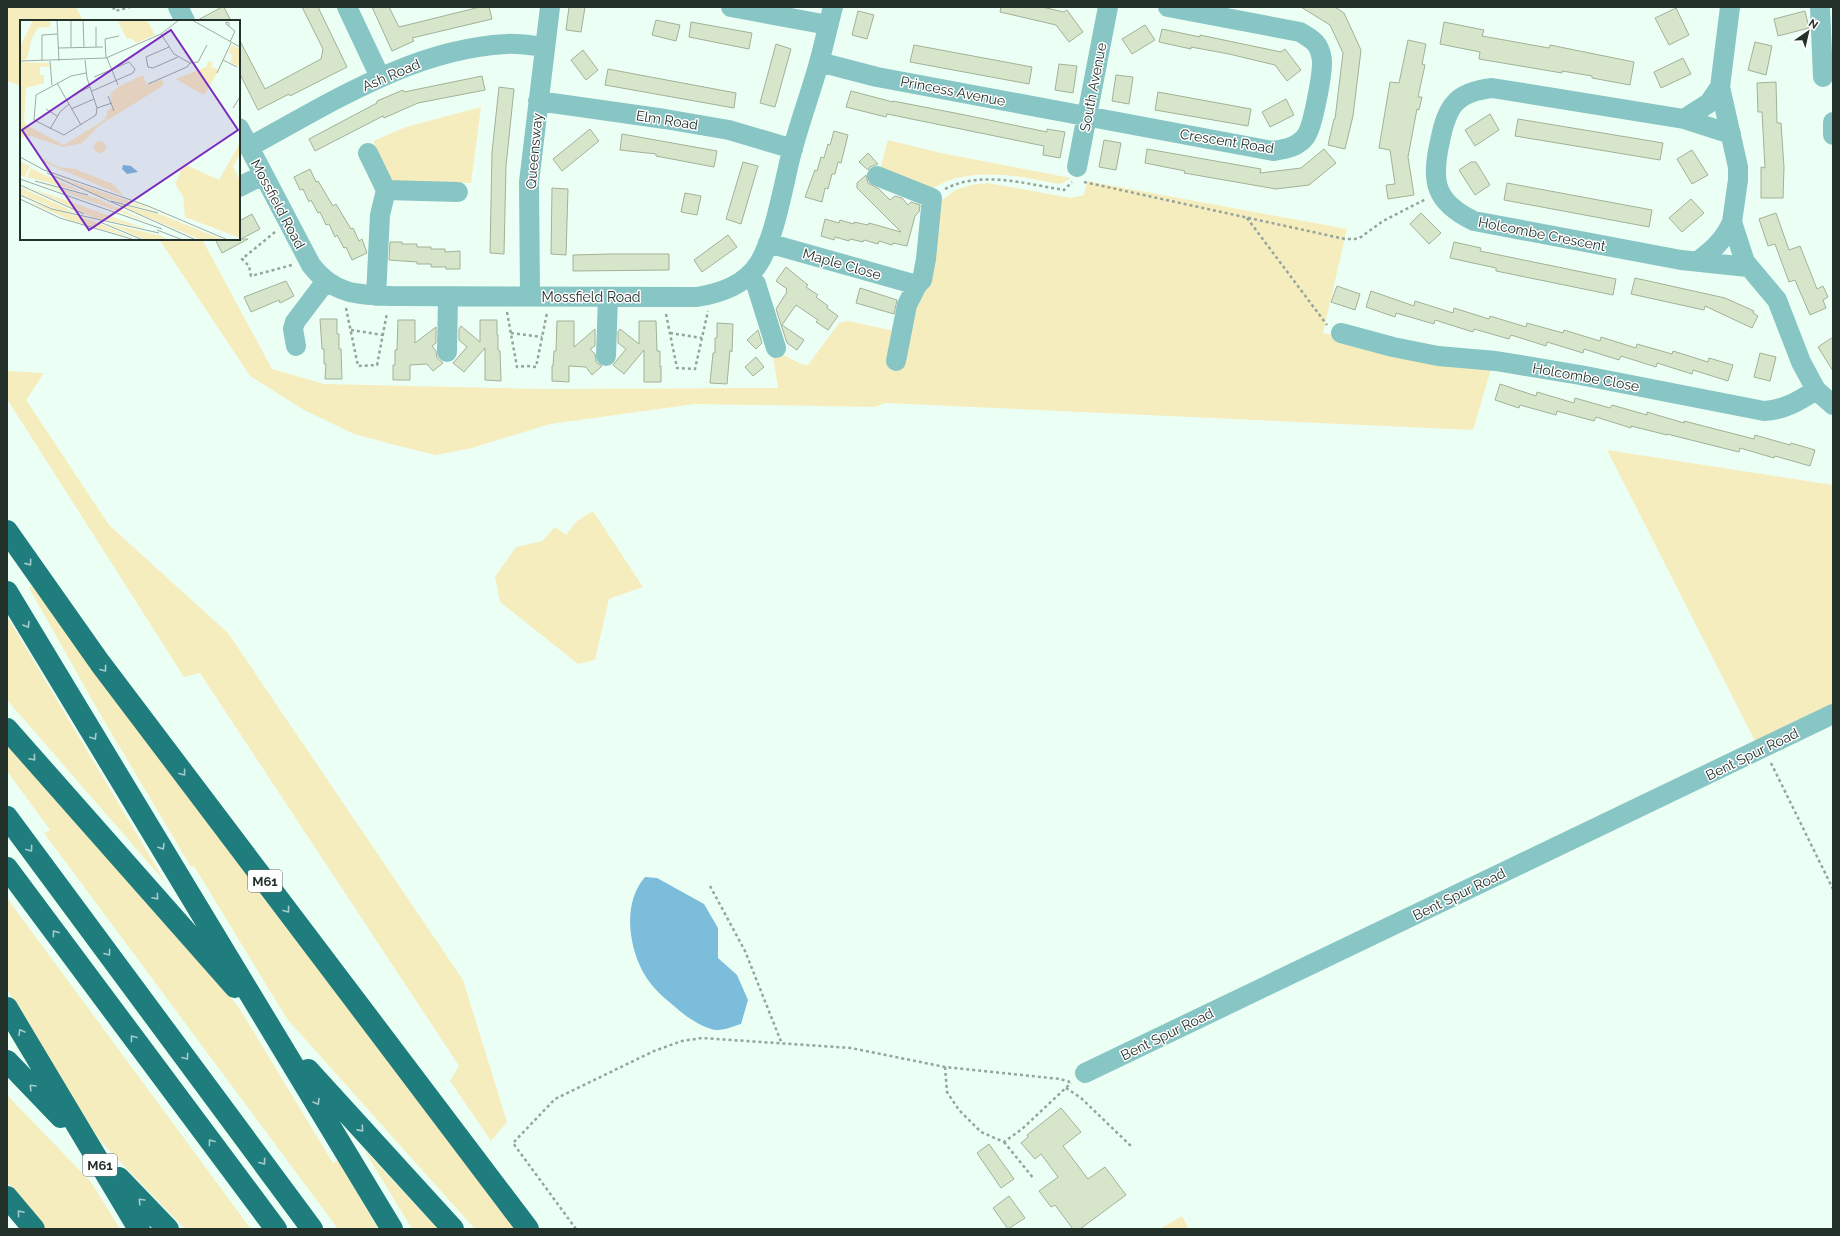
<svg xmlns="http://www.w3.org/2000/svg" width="1840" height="1236" font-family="Raleway,sans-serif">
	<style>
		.green { fill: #f6edbf }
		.water { fill: #7bbdda }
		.building { fill: #d7e6cb; stroke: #a2b197 }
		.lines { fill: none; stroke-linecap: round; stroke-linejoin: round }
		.path { stroke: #95a59d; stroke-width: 2.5; stroke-dasharray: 3 3; stroke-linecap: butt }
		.minor { stroke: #88c5c5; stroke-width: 20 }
		.highway { stroke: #1f7d7e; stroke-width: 22 }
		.oneway { stroke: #a5cbcb }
		.labels { text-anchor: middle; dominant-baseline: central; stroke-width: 3; stroke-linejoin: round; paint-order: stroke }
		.shield { fill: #fff; stroke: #666e6a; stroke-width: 1 }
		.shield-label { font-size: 13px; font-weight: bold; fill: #24302a }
		.street-label { font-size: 14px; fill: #24302a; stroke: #fff }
		.inset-road { fill: none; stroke: #9caca4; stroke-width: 1 }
		.view { fill: #7b2cbf; fill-opacity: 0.15; stroke: #7b2cbf; stroke-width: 2 }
		.inset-edge { fill: none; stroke: #24302a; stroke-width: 2 }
	</style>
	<rect width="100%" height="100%" fill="#ecfff5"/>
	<!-- green -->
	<path class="green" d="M7,7H76L83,21H21V86L7,81Z
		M481,107L471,183L392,182L373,141L406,127Z
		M888,140L941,153L1071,178L1063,183L1058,184C1024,177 991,170 957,178C947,180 938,186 928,190L880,169Z
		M1087,181L1347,229L1323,333L1434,360L1492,366L1473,430L885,403L875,407L695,404L550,424L472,448L436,455L395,445L354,434L304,410L250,376L159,239H202L272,369L324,384L545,389L778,388L773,357L780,353L801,364L808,365L839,323L848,321L895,331L913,304L941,201L955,190L971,185L988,183L1071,198L1084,195Z
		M7,371L44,373L26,400L109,525L228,633L463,980L507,1122L491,1141L450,1081L459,1066L200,673L184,677L7,399Z
		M1607,450L1833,485V705L1756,743Z
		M593,511L643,587L609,599L595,660L578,664L500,602L495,577L516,547L542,541L555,527L566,535L577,521Z
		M31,585L515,1229H475L287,1019L194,866L191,867L100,714L29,588Z
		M7,616L166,883L7,700Z
		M7,743L238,1006L333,1163L338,1160L378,1229H338L44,833L50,830L7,771Z
		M7,898L251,1229H185L99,1140L7,989Z
		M7,1095L91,1182L120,1229H45L7,1182Z
		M363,1148L438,1229H412Z
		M1182,1216L1189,1229H1160Z"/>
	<!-- water -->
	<path class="water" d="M645,877L657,878L704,904L718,928V958L737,975L748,1000L741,1024C734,1026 725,1030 718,1030C710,1031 691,1020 685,1015C670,1003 652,989 643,972C628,944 623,902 645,877Z"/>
	<!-- building -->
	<path class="building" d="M222,7H224L231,21H196Z
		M302,7H318L347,67L290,96L289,94L258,110L239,72V39L265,89L321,59L323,49Z
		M372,7H389L399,27L480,7H489L492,19L412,38L414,41L392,51Z
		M569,7H585L581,32L566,30Z
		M1001,7H1042L1064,12L1067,10L1083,32L1069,42L1056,25L1000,12Z
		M1301,7H1335L1344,13L1361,50L1353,116L1345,149L1328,145L1334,119H1335L1343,53L1330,25Z
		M1676,8L1689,35L1669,45L1655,18Z
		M858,11L874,15L867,39L852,35Z
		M1805,11L1809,28L1778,36L1774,19Z
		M656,20L680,25L676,41L652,35Z
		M691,22L752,33L749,49L689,37Z
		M1444,22L1484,30L1482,36L1549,48L1550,45L1634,62L1630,85L1592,78V76L1562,71V73L1479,59L1480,52L1440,44Z
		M1145,25L1155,40L1132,54L1122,39Z
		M1162,29L1200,37V35L1281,52L1285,49L1301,70L1287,81L1275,65L1229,54L1191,47V49L1159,42Z
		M1408,40L1426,44L1422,64L1425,65L1418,97H1422L1419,110L1417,109L1408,157L1414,195L1388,199L1386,185L1395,184L1390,150L1379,148L1390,82L1399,83Z
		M1755,42L1772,46L1766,75L1748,70Z
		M776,44L791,49L775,107L760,103Z
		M914,45L1032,67L1029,84L910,62Z
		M583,50L598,70L586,80L571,60Z
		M1683,58L1691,74L1661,88L1654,72Z
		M1059,64L1077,66L1073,93L1055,90Z
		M608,69L736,93L734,108L605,85Z
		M1116,75L1133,77L1129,104L1112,101Z
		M482,76L485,90L418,103L384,118L383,116L315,151L309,139L377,103V101L403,90L404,92Z
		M1776,82L1777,123H1781L1784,167L1783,198H1761V167L1765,168L1762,112H1758L1757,83Z
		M499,87L514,89L506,166L504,254L490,253L492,152Z
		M851,91L893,102V101L965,115L1047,132V129L1065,132L1060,158L1043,155L1044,146L887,114L886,117L846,107Z
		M1158,92L1251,109L1248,126L1155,110Z
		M1286,99L1294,115L1270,127L1262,112Z
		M1490,114L1499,130L1475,146L1465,130Z
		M1518,119L1663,143L1660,160L1515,136Z
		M590,129L599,141L562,171L553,159Z
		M834,131L848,135L841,163L838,162L835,174H832L828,189L825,188L822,202L805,197L815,170L817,171L821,157L824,158L828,144L830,145Z
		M622,134L717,151L714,167L656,156V154L620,150Z
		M1104,140L1121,143L1116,170L1099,167Z
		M1147,149L1261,169L1260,173L1301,168L1324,149L1336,163L1309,185L1276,189L1184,173L1185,171L1145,163Z
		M1692,150L1708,175L1692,184L1677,159Z
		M868,153L878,164L870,167L868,170L859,162Z
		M743,162L758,166L741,224L726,219Z
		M1471,162H1476L1490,185L1475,195L1459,170Z
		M310,169L316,182L318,181L333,206L336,204L351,229L353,228L359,241L362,239L367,253L352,260L346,247L344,248L337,235L335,237L329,224L326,225L320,212L318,213L311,200L309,202L303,189L300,190L294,177Z
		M866,175L868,183L879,189L890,200L895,196L902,198L908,205L911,202L920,205L919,212L915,216L907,246L893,243L892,245L879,241L878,244L864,240L863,242L850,239L849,241L835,237L834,240L821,236L825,219L839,223L840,220L854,224V222L868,225L869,223L901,232L857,188V183Z
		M1507,183L1652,210L1649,227L1504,200Z
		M552,188L568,189L566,255L551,254Z
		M685,193L701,196L697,215L681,212Z
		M1691,199L1704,213L1682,232L1669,218Z
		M1421,213L1441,233L1429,244L1410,224Z
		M1776,213L1789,250L1800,246L1817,289L1823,286L1828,297L1823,300L1826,308L1810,315L1795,280L1789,282L1775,244L1768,246L1759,219Z
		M252,214L260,229L241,239H248L222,253L215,239H239V221Z
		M728,235L737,247L702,272L694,260Z
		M390,242H402V244H417V247H431V249H445V252L460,251V269H446V267H431V264H417V262L389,260Z
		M1454,242L1481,248L1480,251L1616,279L1613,295L1496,271V268L1450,258Z
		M609,254H669V270L573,271V255Z
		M786,267L808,285L806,287L818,295L816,297L828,306L827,308L838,316L828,330L816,322L818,320L796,305L782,325L804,340L797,350L787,343L776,309L787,292L786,291L787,289L776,281Z
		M1635,278L1725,298L1754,311L1753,313L1758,316L1752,328L1705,306L1704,310L1631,294Z
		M286,281L294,296L280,303L279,300L251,312L244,297Z
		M1337,286L1360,294L1355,310L1331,302Z
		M860,288L897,300L894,314L856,303Z
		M1371,291L1414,306L1415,301L1453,313L1454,308L1489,319L1490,316L1526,327L1527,323L1563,333L1564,330L1600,341L1601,337L1636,348L1637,344L1672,354L1673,351L1708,362L1709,358L1733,365L1728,381L1693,370L1692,374L1657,363L1656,367L1621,356L1619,360L1584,349L1583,353L1547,342L1546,346L1511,335L1509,339L1474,329L1473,332L1435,320L1434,324L1396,313L1395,317L1366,307Z
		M320,319H337V334H339V349H341L342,379H325L326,364H324V349H322Z
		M398,320H415V343L436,327V343L432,346L436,351L437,358L443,363L433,371L427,364L410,365V380H393V365H395V350H397Z
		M480,320H497V335H498V350L500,351L501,381L485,380V348L464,372L453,363L467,347L459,340V329L461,326L480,342Z
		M557,321H574V347L595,329V346L590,349L595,354L596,362L602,366L592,375L586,367L569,366V382L552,381V366H553L554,351H556Z
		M639,321H656L657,351H660V367L661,366V382H644V350L624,374L613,365L626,349L618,343V332L620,329L639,344Z
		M717,323L733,324L732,352L730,350L727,384L710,383L713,353H715V338H717Z
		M758,330L762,343L756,349L747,340Z
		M1833,337V371L1818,347Z
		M1760,353L1776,357L1770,381L1754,377Z
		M756,357L764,367L753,376L745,367Z
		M1500,384L1536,396L1537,392L1574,403L1575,398L1610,408L1612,405L1647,415V412L1684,423V421L1754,439L1755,435L1790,445L1791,443L1815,450L1810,466L1775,456L1774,458L1740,448L1739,452L1667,434V435L1631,426V428L1596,417L1594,421L1557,411L1556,415L1520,405L1519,408L1495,400Z
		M1061,1108L1081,1132L1063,1146L1088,1179L1105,1167L1126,1195L1080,1229H1073L1055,1205L1051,1207L1039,1191L1058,1177L1041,1154L1035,1159L1021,1143L1028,1137L1027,1135Z
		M989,1144L1014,1179L1001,1188L977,1153Z
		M1009,1196L1025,1218L1008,1229L993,1208Z"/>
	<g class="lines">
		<!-- path -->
		<path class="path" d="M113,7L115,11L130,7
			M1084,182L1345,239H1355L1361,237L1383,221L1426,199
			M945,189C981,170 1026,184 1064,190L1072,182
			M1247,218L1327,325
			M275,232L242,259L249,266L251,276L292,265
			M346,308L358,366L377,365L387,313
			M507,312L517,367L527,366L536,367L547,313
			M666,314L677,368L695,369L708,311
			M351,330L383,335
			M511,333L542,337
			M670,333L702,338
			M1771,763L1833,889
			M710,886L745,951L782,1044
			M945,1067L947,1092L959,1110L981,1132L1004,1142L1022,1129L1071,1083
			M1066,1088L1081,1098L1132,1147
			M1004,1142L1034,1179
			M576,1229L513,1143L555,1099L654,1051L682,1041L702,1038L851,1048L945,1067L1060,1079L1070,1082"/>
		<!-- minor -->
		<path class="minor" d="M178,7L185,21
			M347,7L380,77
			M731,7L828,25
			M1730,7L1720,87L1738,167V180L1732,222L1745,262L1777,300L1801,362L1816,390
			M1820,7L1823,77
			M819,62L877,77L1273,151C1286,149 1298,147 1306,136C1313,126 1322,76 1322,63C1322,58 1320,50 1317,45C1313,39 1306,36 1300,32L1168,7
			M538,101L665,119L729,130L793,149
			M1684,119L1709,103L1720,87
			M1833,122V135
			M239,128L311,265C333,294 357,295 391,296L697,297C721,293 745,285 759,263C774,239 783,188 790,159C798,127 810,95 819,63C824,44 828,26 833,7
			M1731,134L1684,119L1492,88C1455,92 1447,107 1440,141C1431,181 1434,202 1474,221L1681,260L1748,267
			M249,147C329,104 412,49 506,44C519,43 533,46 545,47
			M368,153L386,190L458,192
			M1077,167L1108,7
			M877,176L932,198L926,259L922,280L917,285L907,305L896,361
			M239,187L263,175
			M768,243L917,285
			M1698,261C1713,250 1724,240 1732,222
			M749,275L756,284L776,348
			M376,296L380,215L386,190
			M530,296L529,182L550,7
			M1341,333L1393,347L1438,356L1496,361L1580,375L1764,411C1784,410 1799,401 1816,390L1833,405
			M296,346L293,329L295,322L326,281
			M447,352L448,296
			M606,356L608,297
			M1085,1073L1833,714"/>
		<!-- highway -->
		<path class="highway" d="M7,531L100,663L528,1229
			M7,592L392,1229
			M7,729L235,987
			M7,817L312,1229
			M7,868L276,1229
			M7,1008L139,1229
			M7,1061L61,1117
			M308,1070L453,1229
			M119,1178L168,1229
			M7,1197L34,1229"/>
	</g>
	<!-- one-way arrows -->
	<defs><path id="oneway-chevron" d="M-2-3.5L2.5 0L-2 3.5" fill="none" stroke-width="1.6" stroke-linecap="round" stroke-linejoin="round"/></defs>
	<g class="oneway">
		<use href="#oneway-chevron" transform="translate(29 563) rotate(55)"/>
		<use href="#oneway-chevron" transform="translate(27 625) rotate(59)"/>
		<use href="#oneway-chevron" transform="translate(104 669) rotate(53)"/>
		<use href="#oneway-chevron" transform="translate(94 737) rotate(58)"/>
		<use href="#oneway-chevron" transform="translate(33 758) rotate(49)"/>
		<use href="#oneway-chevron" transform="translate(183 773) rotate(53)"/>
		<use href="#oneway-chevron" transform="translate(162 847) rotate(58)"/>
		<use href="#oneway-chevron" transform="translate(30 849) rotate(54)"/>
		<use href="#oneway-chevron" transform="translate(156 897) rotate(49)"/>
		<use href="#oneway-chevron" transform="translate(287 910) rotate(53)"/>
		<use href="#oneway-chevron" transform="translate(55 933) rotate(-126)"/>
		<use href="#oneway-chevron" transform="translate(108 953) rotate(53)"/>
		<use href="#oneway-chevron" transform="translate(21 1032) rotate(-120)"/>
		<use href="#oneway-chevron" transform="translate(133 1038) rotate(-127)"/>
		<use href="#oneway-chevron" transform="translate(186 1057) rotate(53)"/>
		<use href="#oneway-chevron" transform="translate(32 1087) rotate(-134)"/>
		<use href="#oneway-chevron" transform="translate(317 1102) rotate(59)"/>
		<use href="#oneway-chevron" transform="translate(361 1129) rotate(48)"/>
		<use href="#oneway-chevron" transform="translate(211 1142) rotate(-127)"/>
		<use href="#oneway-chevron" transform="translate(263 1162) rotate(54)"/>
		<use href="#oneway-chevron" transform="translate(141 1201) rotate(-134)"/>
		<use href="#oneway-chevron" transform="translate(20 1213) rotate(-130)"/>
	</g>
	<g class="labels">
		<!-- shield labels -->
		<g class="shield">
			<rect x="248" y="870" width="34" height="22" rx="3"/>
			<rect x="83" y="1154" width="34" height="22" rx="3"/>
		</g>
		<g class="shield-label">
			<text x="265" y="881">M61</text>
			<text x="100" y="1165">M61</text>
		</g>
		<!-- street labels -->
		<g class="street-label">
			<text transform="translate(391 75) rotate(-23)">Ash Road</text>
			<text transform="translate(1093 87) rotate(-79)">South Avenue</text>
			<text transform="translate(953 91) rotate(11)">Princess Avenue</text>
			<text transform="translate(667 120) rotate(9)">Elm Road</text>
			<text transform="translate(1227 141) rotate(9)">Crescent Road</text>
			<text transform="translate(534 151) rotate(-85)">Queensway</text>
			<text transform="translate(278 204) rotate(62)">Mossfield Road</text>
			<text transform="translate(1542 234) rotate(11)">Holcombe Crescent</text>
			<text transform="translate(842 264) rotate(16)">Maple Close</text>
			<text x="591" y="297">Mossfield Road</text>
			<text transform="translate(1586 377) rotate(10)">Holcombe Close</text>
			<text transform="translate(1752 754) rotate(-26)">Bent Spur Road</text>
			<text transform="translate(1459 894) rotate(-26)">Bent Spur Road</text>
			<text transform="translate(1167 1034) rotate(-26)">Bent Spur Road</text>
		</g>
	</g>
	<!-- overview -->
	<g transform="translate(20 20)">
		<rect width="220" height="220" fill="#ecfff5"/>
		<path d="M13,0H30V7L18,8L12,18L7,39L0,40L1,25ZM97,0H127L135,15L116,23L111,18L107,19ZM212,25L220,29V47L210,42L213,35L208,33ZM189,41L193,43L191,47L197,49V53L184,75L156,59L186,47ZM0,42L29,43V46L20,47V55H24V63L6,68L4,101L6,105L44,125L86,99L84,97L87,96V91L92,88L90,74L100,66L123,55L127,65L142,59L144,65L80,105L62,123L43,127L11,116L0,117ZM74 127a6 6 0 1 1 12 0a6 6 0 1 1-12 0ZM220,123V134L213,146L220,161V218L165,197L163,176L155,164L164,144L199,160ZM26,138V141L39,147L55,149L93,164L104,176L21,141ZM0,141L10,146L5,157L0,155ZM11,148L25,155L64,172L7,157ZM36,156L137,191L81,177ZM20,164L76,178L134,204L41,171ZM0,167L57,193L36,189L0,174ZM8,167L127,209L72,197ZM7,181L74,201L113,218L50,200ZM94,183L142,195L204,220H181ZM86,203L142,216L149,220H126Z" fill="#f6edbf"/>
		<path d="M103,145L111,146L118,152L107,154L102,149Z" fill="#7bbdda"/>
		<path class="inset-road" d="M37,0L39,41M51,0V27M63,0L64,27M172,0L220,27M209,6V3L206,2V4L215,11L210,22M76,7V27M141,14L154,34L170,43M149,27L126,37L128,47L133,48L158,37M38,28L83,27M86,38L85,19L99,16M87,38L98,65M65,40L67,58L77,88L76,95L44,115L14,100L16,75L51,56L66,53M203,40L217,47M0,41L86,38L141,14L159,0M22,41V15L37,14M30,41L32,65M197,53L211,23M37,63L61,105M128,64L167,47L170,43L178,42L187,25M72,71L113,53L115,49L109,42L74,57M57,73L70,67M88,76L94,91M77,88L92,83M213,88L220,77M26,89L37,96M51,89L74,79M30,109L40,92L49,84M0,137L24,150L128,186L208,220M27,153L176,220M0,159L142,209M15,161L68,175M0,165L64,194M0,175L32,189L139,213M0,179L40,198L115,220M91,181L138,193M80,202L123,220M137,210L163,220"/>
		<path class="view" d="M151,10L218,110L69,210L2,110Z"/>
		<rect width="220" height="220" class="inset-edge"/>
	</g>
	<!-- border -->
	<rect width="1840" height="1236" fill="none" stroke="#24302a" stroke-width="16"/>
	<!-- north arrow -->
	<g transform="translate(1808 32) rotate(34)" stroke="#ffffff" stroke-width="3" paint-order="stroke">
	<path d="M0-3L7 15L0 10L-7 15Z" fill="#24302a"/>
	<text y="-6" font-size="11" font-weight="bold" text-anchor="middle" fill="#24302a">N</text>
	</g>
</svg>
